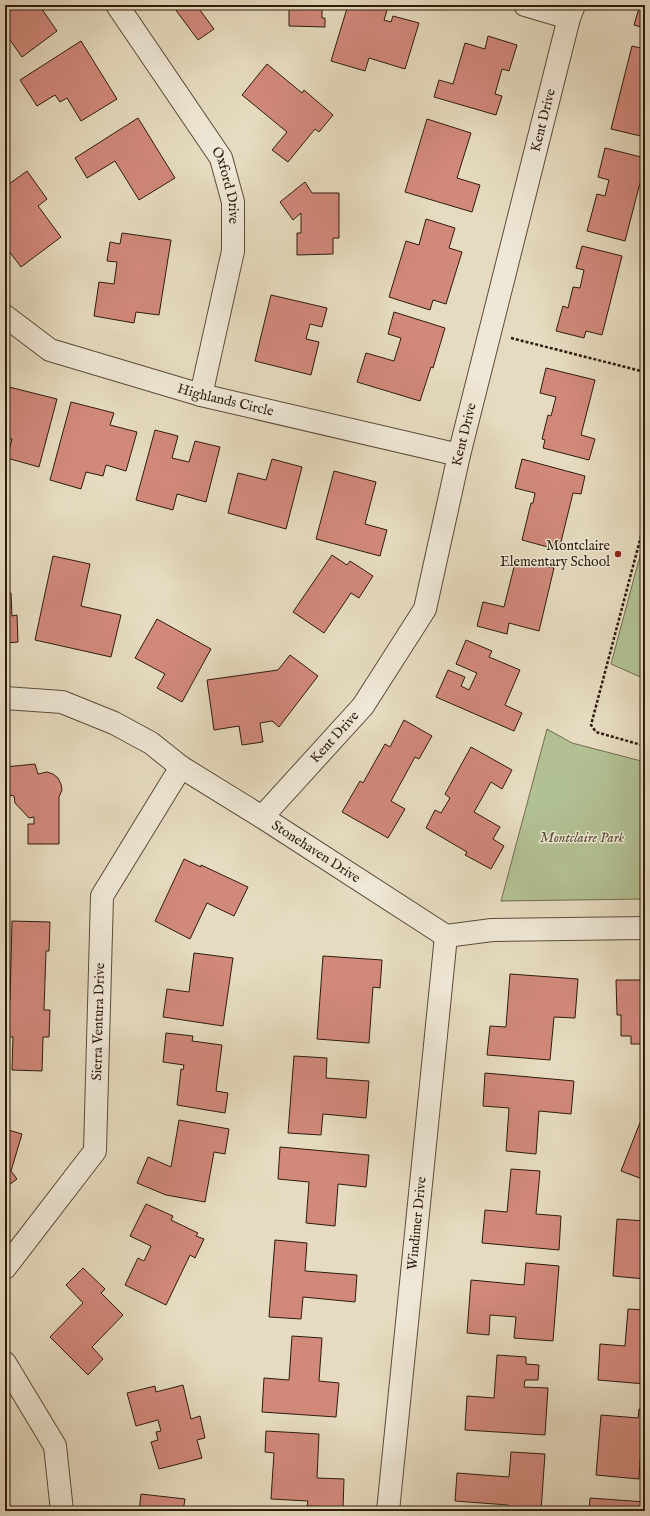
<svg xmlns="http://www.w3.org/2000/svg" width="650" height="1516" font-family="'IM FELL English',serif">
	<style>
		.park { fill: #b2c194; stroke: #706e50 }
		.building { fill: #d1897c; stroke: #2e1b0c }
		.lines { fill: none; stroke-linecap: round; stroke-linejoin: round }
		.minor-casing { stroke: #5c4b39; stroke-width: 24 }
		.path { stroke: #2e1b0c; stroke-width: 2.5; stroke-dasharray: 3 2; stroke-linecap: butt }
		.minor { stroke: #efe8d6; stroke-width: 22 }
		.poi-dot { fill: #8f2418; stroke: #efe8d6; stroke-width: 1.5 }
		.labels { text-anchor: middle; dominant-baseline: central; stroke-width: 3; stroke-linejoin: round; paint-order: stroke }
		.street-label { font-size: 14px; fill: #2e1b0c; stroke: #efe8d6 }
		.poi-label { font-size: 14px; fill: #2e1b0c; stroke: #efe8d6; text-anchor: end }
		.park-label { font-size: 14px; font-style: italic; fill: #564d35; stroke: #efe8d6 }
	</style>
	<rect width="100%" height="100%" fill="#e6dbc0"/>
	<filter id="stains"><feTurbulence type="fractalNoise" baseFrequency=".005" numOctaves="4"/><feColorMatrix values="0 0 0 0 .2 0 0 0 0 .09 0 0 0 0 .02 0 0 0 .5 -.17"/></filter>
	<radialGradient id="worn" r=".72"><stop offset=".6" stop-color="#630" stop-opacity="0"/><stop offset="1" stop-color="#630" stop-opacity=".3"/></radialGradient>
	<!-- park -->
	<path class="park" d="M645,537V679L611,664Z
		M547,729L572,743L645,762V899L501,901Z"/>
	<!-- building -->
	<path class="building" d="M5,5H39L57,31L22,57L5,33V26L10,23L5,16Z
		M172,5H198L197,6L214,29L198,40Z
		M264,5H322V18H325V27L289,26V9L264,8Z
		M348,5H380L388,7L384,20L391,22L393,16L419,23L405,69L369,58L365,71L331,61Z
		M640,5H645V28L634,25Z
		M488,36L517,45L509,71L502,69L495,94L502,96L496,115L434,97L439,80L453,84L465,43L485,49Z
		M81,41L117,99L81,121L67,98L60,102L55,95L37,106L20,80Z
		M632,46L645,49V137L611,129Z
		M267,64L302,93L304,90L333,115L319,132L315,129L288,162L272,150L287,132L242,95Z
		M138,118L175,178L139,200L115,161L87,178L75,158Z
		M427,119L471,133L457,178L480,185L472,212L405,192Z
		M605,148L645,158V184L640,183L625,241L587,231L597,194L605,196L609,180L598,177Z
		M27,171L47,199L38,206L61,237L21,267L5,246V187Z
		M305,182L312,193H339V238H333V254L297,255V233H301V213L293,220L280,202Z
		M426,219L455,228L449,248L462,252L446,304L433,300L430,310L389,297L406,241L419,245Z
		M122,233L171,240L159,315L136,312L134,323L94,316L99,282L114,284L117,262L107,261L110,242L120,244Z
		M582,246L622,256L602,335L586,331L584,338L556,331L563,306L568,308L573,287L580,288L584,270L576,268Z
		M271,295L327,308L322,327L310,324L306,339L319,342L311,375L255,361Z
		M394,312L445,328L433,368L431,367L420,401L357,382L366,353L394,361L401,338L388,334Z
		M546,368L595,380L581,435L595,439L589,460L543,448L545,440L542,439L548,415L551,416L556,397L540,393Z
		M5,386L57,399L39,467L7,458L12,439L5,438Z
		M71,402L114,413L110,425L137,432L126,471L106,465L103,476L86,472L81,489L50,480Z
		M155,430L178,436L172,458L189,462L195,441L220,447L206,502L177,494L173,510L136,500Z
		M272,459L302,467L286,529L228,513L238,473L266,480Z
		M522,459L585,476L581,494L573,493L559,550L522,540L531,503H533L535,493L515,488Z
		M334,471L376,482L365,524L387,530L380,556L316,539Z
		M332,555L347,565L350,561L373,576L359,598L351,593L324,633L293,612Z
		M53,556L90,564L81,606L121,615L111,657L35,640Z
		M516,559L554,568L539,631L509,623L507,634L477,626L483,602L504,607Z
		M5,593H11L12,616L17,615L18,642L5,643Z
		M157,619L211,649L182,702L157,688L165,674L135,658Z
		M466,640L492,651L489,657L520,670L505,705L522,713L514,731L436,697L448,670L465,677L461,686L469,690L477,673L456,664Z
		M290,655L318,676L279,727L272,721L260,723L263,742L242,745L239,726L214,730L207,680L278,670Z
		M404,720L432,736L419,759L415,757L391,801L405,809L388,838L342,812L360,781L363,783L385,744L390,747Z
		M471,747L512,770L502,789L491,782L474,812L500,827L493,839L504,846L491,869L465,855L467,852L426,828L435,810L441,813L450,798L445,794Z
		M35,764L38,774L47,772L53,774L58,778L61,784L62,790L59,797V844H28V824H34V817L29,818L15,803L14,796L9,795V798L5,799V767Z
		M184,859L201,867V865L248,887L234,916L207,903L190,939L155,921Z
		M12,921L50,922L49,951H46L44,1010H50L49,1037H43L42,1071L12,1070L13,1037H5V1001H10Z
		M194,953L233,958L223,1026L163,1017L167,989L189,992Z
		M323,956L382,960L380,988L373,987L369,1043L317,1039Z
		M510,974L578,979L575,1018L554,1017L550,1060L487,1055L490,1026L506,1027Z
		M616,980H645V1044H631V1036H621V1015H617Z
		M166,1033L193,1036L192,1041L222,1045L216,1091L228,1093L225,1113L177,1105L181,1069L183,1070L184,1065L163,1062Z
		M294,1056L327,1058L326,1078L369,1081L366,1118L323,1114L321,1135L288,1133Z
		M485,1073L574,1081L571,1114L539,1111L536,1154L506,1151L509,1108L483,1106Z
		M643,1115L645,1116V1180L621,1171Z
		M179,1120L229,1129L225,1154L214,1152L205,1202L166,1195L137,1183L148,1157L171,1167Z
		M5,1129L22,1134L11,1171L17,1179L5,1188Z
		M280,1147L369,1155L366,1187L338,1184L335,1226L306,1223L309,1182L278,1179Z
		M511,1169L540,1171L536,1214L561,1216L559,1250L482,1243L485,1210L507,1212Z
		M146,1204L173,1216L171,1220L198,1233L196,1236L204,1239L195,1258L190,1255L166,1305L125,1285L138,1258L144,1261L151,1246L130,1236Z
		M617,1219L645,1221V1279L613,1276Z
		M275,1240L307,1243L305,1271L357,1275L355,1302L303,1297L301,1319L269,1317Z
		M526,1263L559,1266L553,1341L514,1338L516,1317L490,1315L489,1335L467,1333L471,1280L524,1285Z
		M83,1268L105,1289L101,1293L123,1315L92,1347L103,1359L88,1375L50,1337L83,1303L66,1285Z
		M628,1309L645,1310V1384L598,1380L600,1344L625,1346Z
		M292,1336L322,1338L319,1381L339,1383L336,1417L262,1412L264,1378L289,1380Z
		M497,1355L526,1357V1364L539,1365L538,1380H525L524,1387L548,1388L545,1435L465,1430L467,1396L494,1398Z
		M183,1385L191,1419L200,1416L205,1438L197,1440L202,1458L159,1469L151,1442L158,1440L156,1432L161,1431L158,1420L136,1426L127,1393L155,1386L156,1392Z
		M639,1409L645,1410V1447H641L639,1479L596,1475L601,1415L638,1418Z
		M266,1431L319,1434L317,1478L344,1479L343,1508L307,1506L308,1501L271,1499L274,1453L265,1452Z
		M511,1452L545,1454L541,1511H507L508,1505L455,1501L457,1473L509,1477Z
		M141,1494L185,1499L183,1511H139Z
		M590,1498L645,1502V1511H589Z"/>
	<g class="lines">
		<!-- minor casing -->
		<g class="minor-casing">
			<g id="minor">
				<path id="s1" d="M117,5L221,158L233,202V251L201,395"/>
				<path d="M525,5L569,18"/>
				<path id="s2" d="M5,316L50,350L201,395L459,455"/>
				<path id="s3" d="M5,698L62,702L114,723L151,743L181,767L262,817L446,936L492,930L645,928"/>
				<path id="s4" d="M262,817L363,706L425,609L459,455L569,18L574,5"/>
				<path id="s5" d="M5,1268L95,1151L102,896L181,767"/>
				<path d="M5,1363L55,1446L62,1511"/>
				<path id="s6" d="M388,1511L446,936"/>
			</g>
		</g>
		<!-- path -->
		<path class="path" d="M511,338L645,372
			M645,521L591,725L596,732L645,746"/>
		<!-- minor -->
		<use href="#minor" class="minor"/>
	</g>
	<!-- markers -->
	<circle class="poi-dot" cx="618" cy="554" r="4"/>
	<g class="labels">
		<!-- street labels -->
		<g class="street-label">
			<text stroke="none"><textPath href="#s4" startOffset="768">Kent Drive</textPath></text>
			<text stroke="none"><textPath href="#s1" startOffset="213">Oxford Drive</textPath></text>
			<text stroke="none"><textPath href="#s2" startOffset="239">Highlands Circle</textPath></text>
			<text stroke="none"><textPath href="#s4" startOffset="444">Kent Drive</textPath></text>
			<text stroke="none"><textPath href="#s4" startOffset="108">Kent Drive</textPath></text>
			<text stroke="none"><textPath href="#s3" startOffset="353">Stonehaven Drive</textPath></text>
			<text stroke="none"><textPath href="#s5" startOffset="277">Sierra Ventura Drive</textPath></text>
			<text stroke="none"><textPath href="#s6" startOffset="289">Windimer Drive</textPath></text>
		</g>
		<!-- poi labels -->
		<g class="poi-label">
			<text x="610" y="546">Montclaire<tspan x="610" dy="16">Elementary School</tspan></text>
		</g>
		<!-- park labels -->
		<g class="park-label">
			<text x="582" y="838">Montclaire Park</text>
		</g>
	</g>
	<!-- margin -->
	<rect width="650" height="1516" fill="none" stroke="#e6dbc0" stroke-width="20"/>
	<rect x="6" y="6" width="638" height="1504" fill="none" stroke="#2e1b0c" stroke-width="2"/>
	<rect x="10" y="10" width="630" height="1496" fill="none" stroke="#2e1b0c"/>
	<rect width="100%" height="100%" filter="url(#stains)"/>
	<rect width="100%" height="100%" fill="url(#worn)"/>
</svg>
